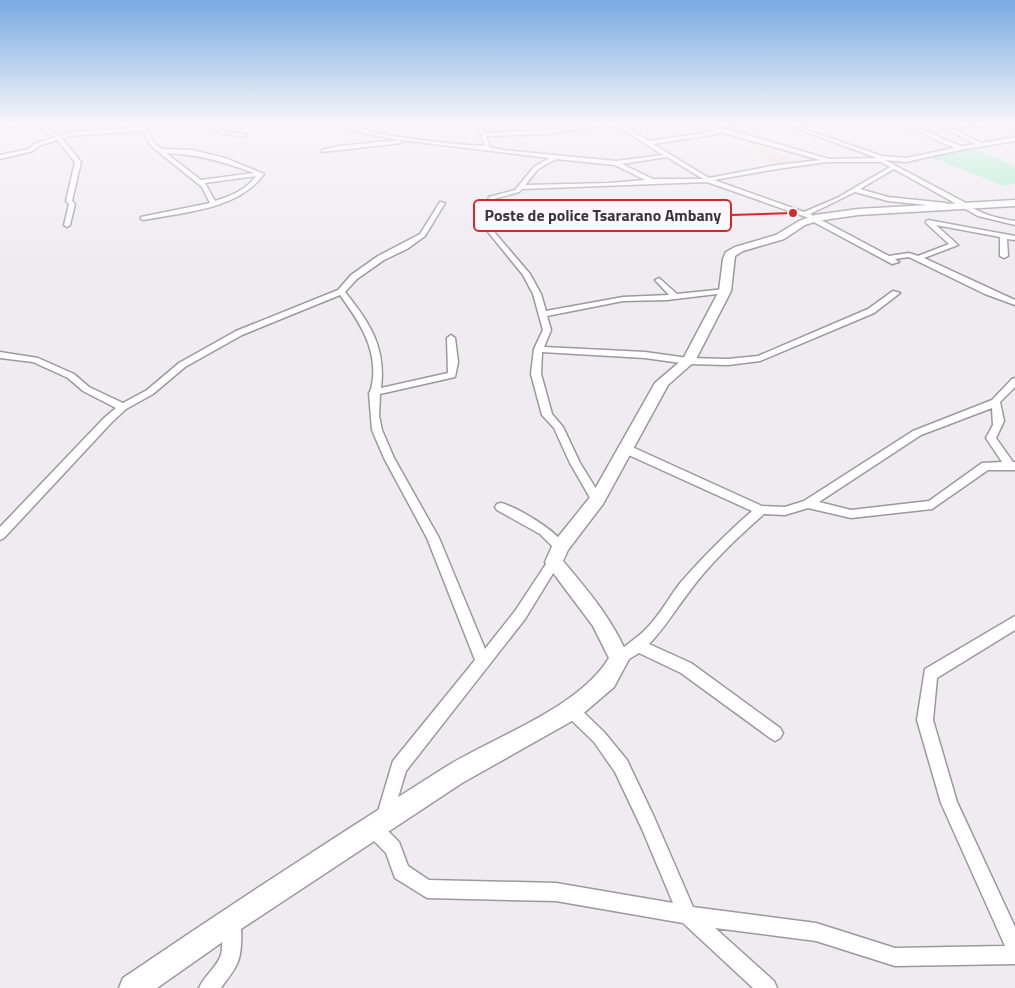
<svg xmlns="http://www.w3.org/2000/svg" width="1015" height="988" font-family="'Titillium Web',sans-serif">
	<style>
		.education { fill: #f5ddd3 }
		.green { fill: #a9efce }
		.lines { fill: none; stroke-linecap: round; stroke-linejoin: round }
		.street-casing { stroke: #9c989e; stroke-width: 3 }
		.secondary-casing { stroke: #9c989e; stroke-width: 3 }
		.primary-casing { stroke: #9c989e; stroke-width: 2 }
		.street { fill: #fff; fill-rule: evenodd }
		.secondary { fill: #fff; fill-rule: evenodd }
		.primary { fill: #fff; fill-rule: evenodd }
		.leader { fill: none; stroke: #d62828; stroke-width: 2 }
		.callout-dot { fill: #d62828; stroke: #fdf8ff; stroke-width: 2 }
		.callout { fill: #fdf8ff; stroke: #d62828; stroke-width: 2 }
		.callout-label { font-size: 16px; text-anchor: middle; font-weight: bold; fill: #383639 }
	</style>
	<rect width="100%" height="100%" fill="#efebf1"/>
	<!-- education -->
	<path class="education" d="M767,147L770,149L798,163L780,166L750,151Z"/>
	<!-- green -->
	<path class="green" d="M969,147L1015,166V183L1005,186L930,157Z"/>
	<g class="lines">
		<!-- street casing -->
		<g class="street-casing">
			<path id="street" d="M33,123H39L60,136L70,132L145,127L155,144L162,149L192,150L225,158L264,174C238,210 184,212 143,220L141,219V217L210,203L202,187L151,146L143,131L71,136L62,138L81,162L72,201L75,204L70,225L67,227L64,225L69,204L66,201L75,162L57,140L38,146L33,151L0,159V155L29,149L34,144L55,137ZM166,153C197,154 225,162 254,173L201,180ZM256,176C246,190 231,196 215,201L205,183Z
				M203,123H209L224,131L247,135L244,137L221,133Z
				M333,123C349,123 365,131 381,134C415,140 450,144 485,146L477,123H481L485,133L546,130L603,123H617L649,141L716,131L685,124V123L713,127L746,123L744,125L719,128L741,133L829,159L877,158L782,123H787L882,156L906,158L954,148L900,123H905L961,146L975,144L934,123L946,126L987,123L985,125L951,128L981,143L1015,137V141L960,150L906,162L885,160L964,202C979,214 996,218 1015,221V225L978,216L894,169L860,189L888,197L946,203L949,205L946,207L888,201L855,192L810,214L889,256L909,253L918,256L949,244L926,223V221L928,220L1015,236V240L1007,239L1008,256L1004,258L1000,256V237L936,225L958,245L924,258L1015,300V305L985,294L915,260L909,257L895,259L899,262L892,264L810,220L809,218L707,182L522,189L519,192L494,199L490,215V227L530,274L541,294L546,311L623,297L669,295L655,280L659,278L677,294L725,289L729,291L725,293L667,300L623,301L547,316L551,330L544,347L645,352L688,358L728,359L758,356L868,309L893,291L900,293L874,313L760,361L728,365L688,364L645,358L542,352L541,374L552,414L563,427L580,463L603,500L597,504L593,503L570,463L554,428L542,415L531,374L534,349L543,330L533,294L523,275L484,227V215L489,197L515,190L534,167L549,158L400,140L402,143L322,152V150L339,146L400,140L362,133ZM610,125H616L663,155L616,161L502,150L490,147L486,136L546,134ZM720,132L820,160L777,165L709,178L653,144L718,134ZM667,157L703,179H653L622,164ZM556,159L615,165L645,180L609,183L525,185L538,169ZM827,162H881L890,167L837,198L804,212L714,180L777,169Z
				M793,123H832L829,125H796Z
				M1004,123H1015V127L1005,124Z
				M440,202L445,203L425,236L407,249L384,260L357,279L345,292C370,323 386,347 381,388L448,373L447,338L451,335L455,338L458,362L455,377L380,394L379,416L382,430L394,458L439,538L485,649L515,611L550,558L554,557L558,558L560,562L525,619L406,771L390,824L383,826L399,842L408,866L429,880L556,883L673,903L642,829L615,772L594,742L566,715L564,710L566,705L571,703L576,705L604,732L627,760L654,817L693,907L816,923L895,948L1005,946L941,803L917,720L925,669L1015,616V630L937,678L933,720L957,802L1015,927V964L895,966L816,941L715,928L774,981L777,988H753L683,923L556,901L427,898L395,878L386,853L367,834L365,828L367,822L373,820L377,821L376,818L393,761L475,660L427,538L384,458L372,430L369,393C372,389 372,384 373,378C376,346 358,320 340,295L242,335L185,367L153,394L126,409L112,422L4,538L0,540V527L104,418L116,408L83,391L68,378L33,362L0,358V352L38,358L74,374L89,387L123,403L147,390L179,363L236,331L338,290L351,275L378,256L420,234Z
				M1015,378V387L1000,402L1004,421L996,438L1013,462H1015V470H988L932,509L851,518L808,508L785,515L764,514C737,538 710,563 689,592C675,610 664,629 649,644L691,663L780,728L783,733L780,738L775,741L770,738L681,673L639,653L619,665L614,664L612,659C615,652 639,637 646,629C660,615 669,597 681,582C703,557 727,533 752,511L622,452L621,449L622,446H630L762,506L785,507L804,501L913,431L992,400L1012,379ZM992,408L993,425L986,438L1002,462L982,463L929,501L851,510L819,502L921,435Z
				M501,503C519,508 557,531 566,547L564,550H556L540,534L497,510L495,507L497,504Z
				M232,913L238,916C243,925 242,955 237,964C233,973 226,980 221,988H199C204,976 217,967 221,955C224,942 220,928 226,916Z"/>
		</g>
		<!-- secondary casing -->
		<g class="secondary-casing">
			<path id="secondary" d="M1015,200V206L858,215L817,221L805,225L784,239L743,251L735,256L731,291L695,361L668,385L603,504L568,550L563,561C589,592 614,621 629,659L614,687L579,717L462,783L241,929L157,988H119L123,978C229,906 336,836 444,768C493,737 578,709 609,658L593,626L545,562L554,542L591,496L655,383L683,359L719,291L723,259L726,252L735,247L776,235L799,221L815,215L858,209Z"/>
		</g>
		<!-- primary casing -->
		<g class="primary-casing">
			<path id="primary" d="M6,123H21L0,128V124Z"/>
		</g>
		<!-- street -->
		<use href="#street" class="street"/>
		<!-- secondary -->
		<use href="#secondary" class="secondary"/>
		<!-- primary -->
		<use href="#primary" class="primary"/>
	</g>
	<!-- sky -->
	<linearGradient id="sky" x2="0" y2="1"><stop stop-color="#79aae2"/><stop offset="0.47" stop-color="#f8f6f9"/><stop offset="1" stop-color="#f8f6f9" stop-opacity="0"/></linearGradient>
	<rect width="1015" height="261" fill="url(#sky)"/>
	<!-- callouts -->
	<path class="leader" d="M793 213L731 215"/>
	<circle class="callout-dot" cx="793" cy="213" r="5"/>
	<rect class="callout" x="474" y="200" width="257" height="31" rx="5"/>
	<g class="callout-label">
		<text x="603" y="221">Poste de police Tsararano Ambany</text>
	</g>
</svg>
